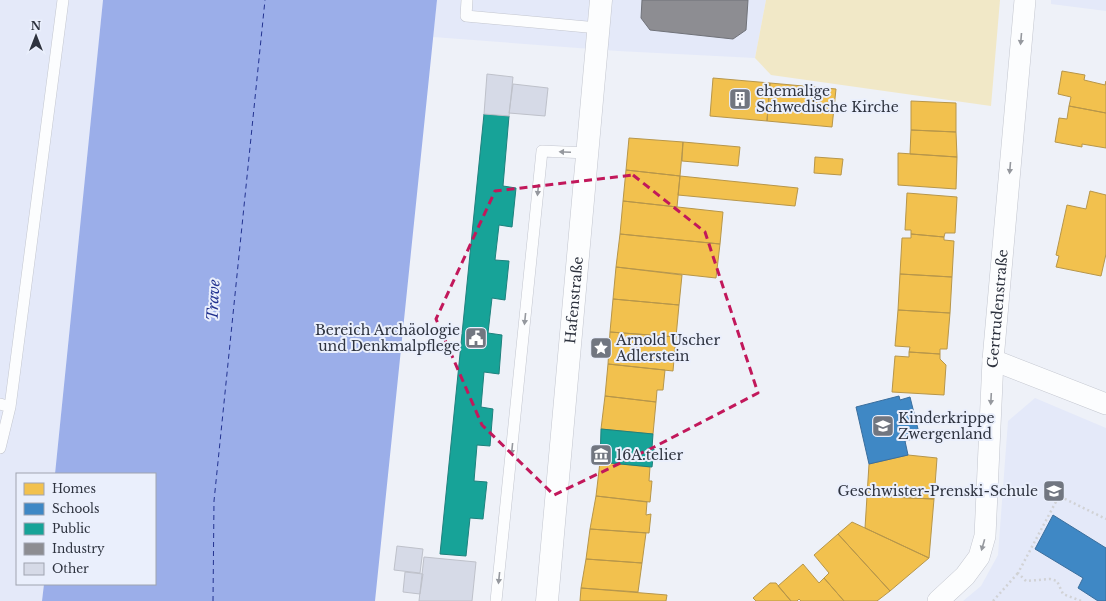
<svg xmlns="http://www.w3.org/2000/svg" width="1106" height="601" font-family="'Libre Baskerville',serif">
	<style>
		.built { fill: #e4e9f9 }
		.green { fill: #f1e8c7 }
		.water { fill: #9baee9 }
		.homes { fill: #f2c14e; stroke: #b7964a }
		.schools { fill: #3f88c5; stroke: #3a6e9d }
		.public { fill: #17a398; stroke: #1e817d }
		.industry { fill: #8d8d92; stroke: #707279 }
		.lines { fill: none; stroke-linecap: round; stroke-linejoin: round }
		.ferry { stroke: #233390; stroke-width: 1; stroke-dasharray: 5 4; stroke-linecap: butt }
		.building { fill: #d6dae7; stroke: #bec1ca }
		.service-casing { stroke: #c3c6cf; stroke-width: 12 }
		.minor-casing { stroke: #c3c6cf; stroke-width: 22 }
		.secondary-casing { stroke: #c3c6cf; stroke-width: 23 }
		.path { stroke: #d1d2d5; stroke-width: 2.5; stroke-dasharray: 2 3; stroke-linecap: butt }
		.service { stroke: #fcfdfe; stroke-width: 11 }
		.minor { stroke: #fcfdfe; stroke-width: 21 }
		.secondary { stroke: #fcfdfe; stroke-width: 22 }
		.oneway { fill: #95989e }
		.marked { fill: none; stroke: #c2185b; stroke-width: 3; stroke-dasharray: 8 5; stroke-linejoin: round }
		.labels { text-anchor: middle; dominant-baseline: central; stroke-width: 4; stroke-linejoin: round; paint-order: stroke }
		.poi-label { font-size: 14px; fill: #2e333f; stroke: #eaeffc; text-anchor: start }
		.street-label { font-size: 14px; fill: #2e333f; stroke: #eaeffc }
		.water-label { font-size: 15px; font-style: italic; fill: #233390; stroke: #eaeffc }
	</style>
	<rect width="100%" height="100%" fill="#eef1f8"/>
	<!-- built -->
	<path class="built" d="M0,0H103L55,474H17V584H44L42,601H0Z
		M437,0H766L755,58L618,51L433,37Z
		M1051,0H1106V11L1051,4Z
		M1035,398L1106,428V601H963L981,586L998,555L1008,421Z"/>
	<!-- green -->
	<path class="green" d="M766,0H1000L991,106L771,75L755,58Z"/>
	<!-- water -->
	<path class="water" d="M103,0H437L375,601H42L44,584H155V474H55Z"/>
	<!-- homes -->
	<path class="homes" d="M1062,71L1085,75L1084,80L1105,85L1106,81V113L1069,106L1071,97L1058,94Z
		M713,78L770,83L767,121L710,116Z
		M770,83L836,89L832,127L767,121Z
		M911,101L956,103V132L911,130Z
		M1069,106L1106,113V148L1082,144V147L1055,142L1059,118L1067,119Z
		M911,130L956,132L957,157L910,154Z
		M629,138L683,142L680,176L626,170Z
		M683,142L740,147L738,166L682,161Z
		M898,153L957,157L956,189L898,185Z
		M815,157L843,159L841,175L814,173Z
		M626,170L680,176L677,207L623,201Z
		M680,176L798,188L795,206L678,195Z
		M1090,191L1106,195V254L1101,276L1056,267L1059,256L1056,255L1067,205L1086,209Z
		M907,193L957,197L955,233H945L944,237L911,234V230H905Z
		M623,201L723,212L720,244L620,234Z
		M620,234L720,244L716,278L616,267Z
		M911,234L944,237V240L954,241L952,277L900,274L902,238H911Z
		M616,267L682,275L679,305L613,299Z
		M900,274L952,277L950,313L898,310Z
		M613,299L679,305L676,337L610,332Z
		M898,310L950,313L947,349H940V354L909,352L910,347L895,346Z
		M610,332L676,337L673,371L608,364Z
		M909,352L940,354V359L946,365L944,395L892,392L895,356L909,357Z
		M608,364L665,370L663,390H657L656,402L605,396Z
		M605,396L656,402L653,434L601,429Z
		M908,455L937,458L934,499L867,496L869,464Z
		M600,462L650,467L649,481H652L650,502L596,496Z
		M596,496L647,502L646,515L651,514L649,533L590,529Z
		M867,496L934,499L929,558L865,528Z
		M852,522L865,528L929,558L890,591L838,534Z
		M590,529L646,533L642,563L586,559Z
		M838,534L890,591L877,601H844L824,578L829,573L814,555Z
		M586,559L642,563L638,592L581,588Z
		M803,564L819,583L824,578L844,601H801L799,599L797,601H791L778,586Z
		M770,583H776L791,601H756L753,598Z
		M581,588L667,595L666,601H580Z"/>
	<!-- schools -->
	<path class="schools" d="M899,396L900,400L910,397L920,437L905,441L908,455L869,464L856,407Z
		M1053,515L1106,548V601H1098L1078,588L1083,578L1035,549Z"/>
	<!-- public -->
	<path class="public" d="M484,114L509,116L503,186L516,188L512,227L499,225L495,260L509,261L505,300L492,298L488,333L502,335L499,374L484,372L481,407L493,409L490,446L477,445L474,481L487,482L483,519L470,518L466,556L440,554Z
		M601,429L653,434L652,448L654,449L652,467L600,462Z"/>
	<!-- industry -->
	<path class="industry" d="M642,0H748L746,30L733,39L650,30L641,18Z"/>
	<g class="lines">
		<!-- ferry -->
		<path class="ferry" d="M213,601L214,501L265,0"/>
	</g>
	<!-- building -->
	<path class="building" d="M487,74L513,77L509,116L484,114Z
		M513,84L548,88L545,116L509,113Z
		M397,546L423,549L420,573L394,570Z
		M424,557L476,562L472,601H419Z
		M405,572L423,574L420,594L403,592Z"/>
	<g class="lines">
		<!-- service casing -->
		<g class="service-casing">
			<path id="service" d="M467,0L466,16L598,28
				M0,404L10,407L63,0
				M0,448L10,407
				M496,601L542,151L587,153"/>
		</g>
		<!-- minor casing -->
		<g class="minor-casing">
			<g id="minor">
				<path d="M993,360L1106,404"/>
				<path id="s1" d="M938,601L965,576L979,557L985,536L993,360L1025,0"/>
			</g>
		</g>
		<!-- secondary casing -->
		<g class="secondary-casing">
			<g id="secondary">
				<path id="s2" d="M547,601L601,0"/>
			</g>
		</g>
		<!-- path -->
		<path class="path" d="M993,601L1018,573
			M1081,601L1063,594L1057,581L1050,579L1026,581L1018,573L1059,496L1106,519"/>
		<!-- service -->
		<use href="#service" class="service"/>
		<!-- minor -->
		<use href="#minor" class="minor"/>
		<!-- secondary -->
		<use href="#secondary" class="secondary"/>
	</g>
	<!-- one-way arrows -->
	<defs><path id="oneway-solid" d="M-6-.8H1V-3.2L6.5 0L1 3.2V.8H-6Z"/></defs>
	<g class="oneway">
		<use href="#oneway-solid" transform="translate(1021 39) rotate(95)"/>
		<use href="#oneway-solid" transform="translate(565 152) rotate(-178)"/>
		<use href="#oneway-solid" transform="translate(1010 168) rotate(95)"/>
		<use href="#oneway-solid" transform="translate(538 190) rotate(96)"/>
		<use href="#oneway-solid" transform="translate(525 319) rotate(96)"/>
		<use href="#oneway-solid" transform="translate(991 399) rotate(93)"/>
		<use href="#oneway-solid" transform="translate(512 449) rotate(96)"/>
		<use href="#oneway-solid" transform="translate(983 545) rotate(106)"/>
		<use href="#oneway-solid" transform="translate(499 578) rotate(96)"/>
	</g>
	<!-- marked area -->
	<path class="marked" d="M633,175L705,232L758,393L654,447L554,495L482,425L436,319L495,191Z"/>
	<!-- icons -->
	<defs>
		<g id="building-square" transform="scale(1.15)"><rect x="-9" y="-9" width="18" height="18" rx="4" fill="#717680" stroke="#eaeffc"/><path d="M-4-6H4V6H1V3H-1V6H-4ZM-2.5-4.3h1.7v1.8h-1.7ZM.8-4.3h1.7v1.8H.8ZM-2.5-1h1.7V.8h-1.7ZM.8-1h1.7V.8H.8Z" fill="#fff"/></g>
		<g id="civic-square" transform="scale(1.15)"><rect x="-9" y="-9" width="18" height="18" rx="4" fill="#717680" stroke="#eaeffc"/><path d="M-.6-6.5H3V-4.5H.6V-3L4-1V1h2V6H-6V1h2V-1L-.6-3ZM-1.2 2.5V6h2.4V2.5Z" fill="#fff"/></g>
		<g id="sight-square" transform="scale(1.15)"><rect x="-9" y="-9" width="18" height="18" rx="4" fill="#717680" stroke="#eaeffc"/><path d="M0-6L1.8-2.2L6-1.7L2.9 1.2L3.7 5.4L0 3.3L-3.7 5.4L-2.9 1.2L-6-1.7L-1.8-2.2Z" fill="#fff"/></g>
		<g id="school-square" transform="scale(1.15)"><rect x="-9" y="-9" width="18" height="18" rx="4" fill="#717680" stroke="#eaeffc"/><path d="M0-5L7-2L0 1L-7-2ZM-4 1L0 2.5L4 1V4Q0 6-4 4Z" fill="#fff"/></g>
		<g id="museum-square" transform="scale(1.15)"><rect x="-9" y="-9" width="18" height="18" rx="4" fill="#717680" stroke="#eaeffc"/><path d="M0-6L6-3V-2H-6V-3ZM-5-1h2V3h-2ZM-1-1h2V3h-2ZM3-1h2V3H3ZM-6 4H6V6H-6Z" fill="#fff"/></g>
	</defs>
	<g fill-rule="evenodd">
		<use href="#building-square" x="740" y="99"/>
		<use href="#civic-square" x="476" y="338"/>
		<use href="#sight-square" x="601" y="348"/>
		<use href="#school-square" x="883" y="426"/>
		<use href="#museum-square" x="601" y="455"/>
		<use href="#school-square" x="1054" y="491"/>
	</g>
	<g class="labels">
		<!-- poi labels -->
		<g class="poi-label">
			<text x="756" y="91">ehemalige<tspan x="756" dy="16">Schwedische Kirche</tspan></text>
			<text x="460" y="330" text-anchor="end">Bereich Archäologie<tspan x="460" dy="16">und Denkmalpflege</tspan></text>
			<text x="616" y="340">Arnold Uscher<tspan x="616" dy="16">Adlerstein</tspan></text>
			<text x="898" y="418">Kinderkrippe<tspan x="898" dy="16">Zwergenland</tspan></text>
			<text x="616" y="455">16A.telier</text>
			<text x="1038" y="491" text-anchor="end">Geschwister-Prenski-Schule</text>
		</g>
		<!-- street labels -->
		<g class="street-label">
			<text stroke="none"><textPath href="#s2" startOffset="302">Hafenstraße</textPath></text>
			<text stroke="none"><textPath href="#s1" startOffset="310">Gertrudenstraße</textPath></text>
		</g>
		<!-- water labels -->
		<g class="water-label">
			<text transform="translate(213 300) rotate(-87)">Trave</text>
		</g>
	</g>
	<!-- legend -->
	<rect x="16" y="473" width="140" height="112" fill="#eaeffc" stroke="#9fa4b0"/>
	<rect x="24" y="483" width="20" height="12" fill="#f2c14e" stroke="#9fa4b0"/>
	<text x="52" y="493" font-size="12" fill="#2e333f">Homes</text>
	<rect x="24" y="503" width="20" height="12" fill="#3f88c5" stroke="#9fa4b0"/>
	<text x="52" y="513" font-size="12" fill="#2e333f">Schools</text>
	<rect x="24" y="523" width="20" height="12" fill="#17a398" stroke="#9fa4b0"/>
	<text x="52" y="533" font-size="12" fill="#2e333f">Public</text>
	<rect x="24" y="543" width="20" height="12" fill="#8d8d92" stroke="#9fa4b0"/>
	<text x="52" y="553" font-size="12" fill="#2e333f">Industry</text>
	<rect x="24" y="563" width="20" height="12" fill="#d6dae7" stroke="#9fa4b0"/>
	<text x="52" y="573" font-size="12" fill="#2e333f">Other</text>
	<!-- north arrow -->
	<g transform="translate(36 36)" stroke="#eaeffc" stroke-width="3" paint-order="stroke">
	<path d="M0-3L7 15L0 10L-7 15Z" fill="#2e333f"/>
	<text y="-6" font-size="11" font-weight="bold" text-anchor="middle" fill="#2e333f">N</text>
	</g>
</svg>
